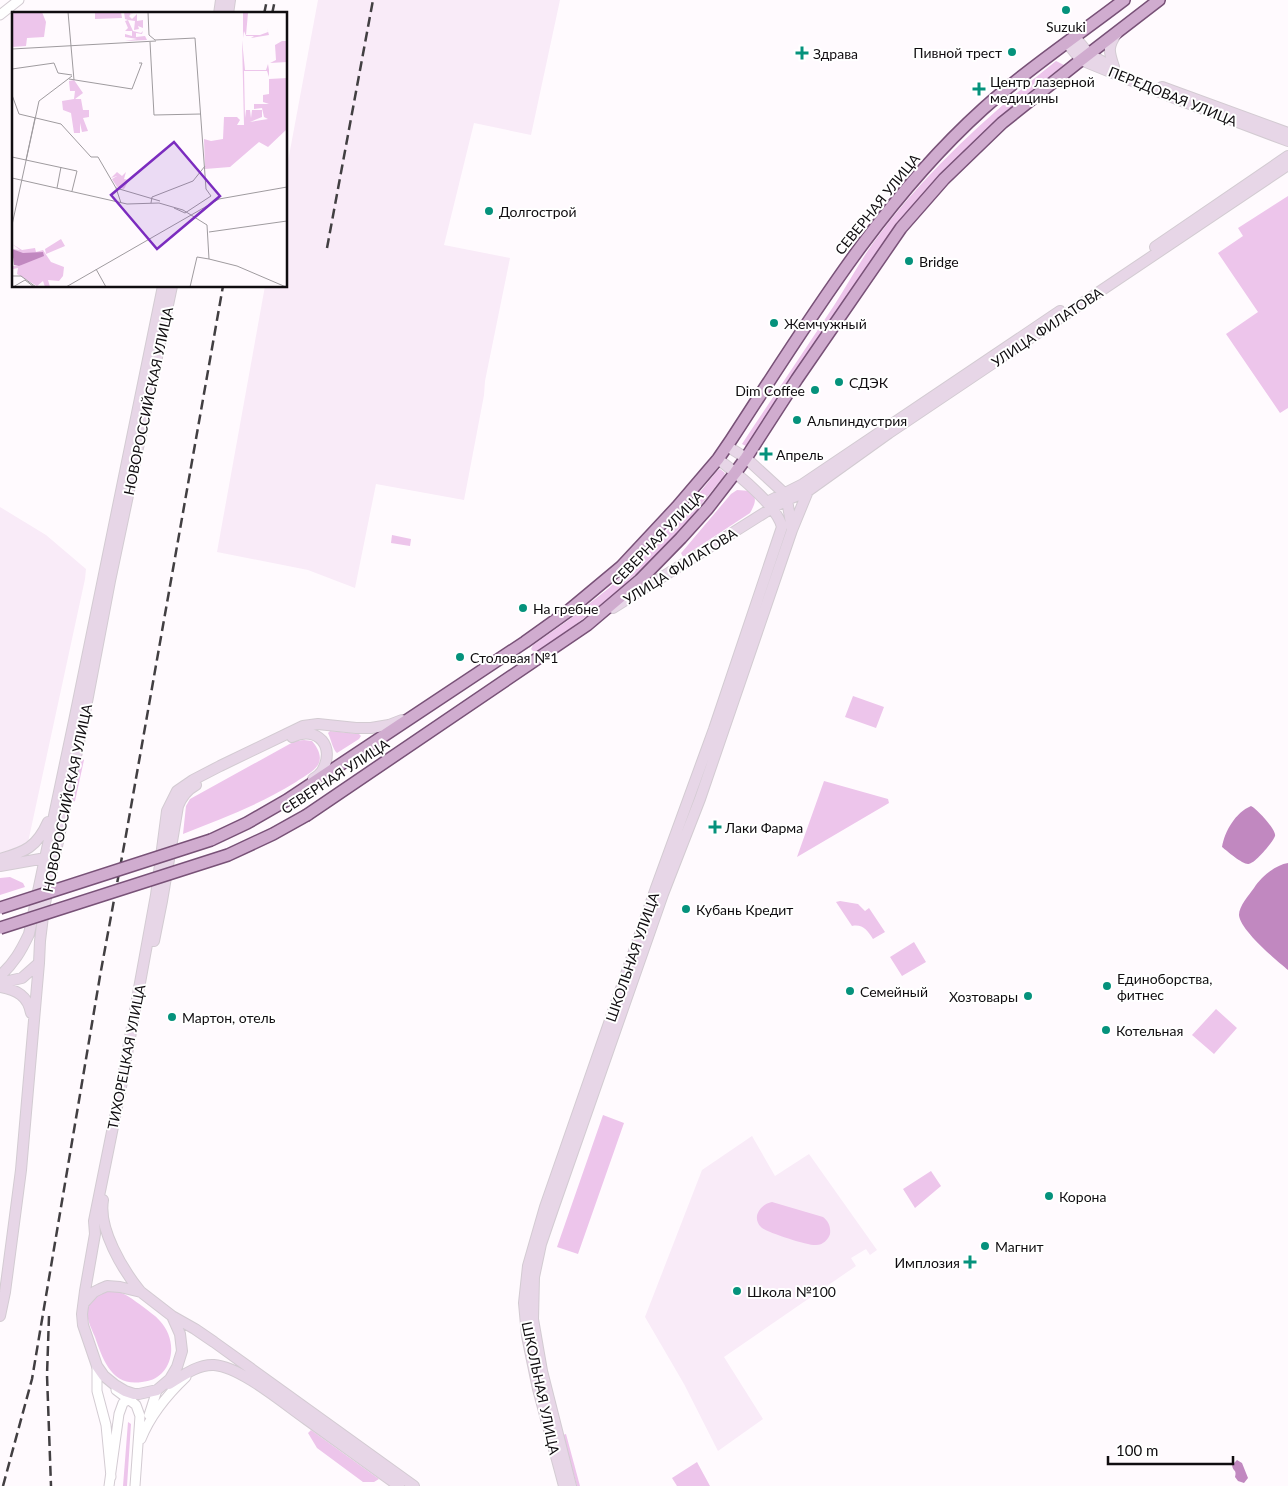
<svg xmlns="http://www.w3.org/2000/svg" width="1288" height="1486" font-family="Lato,sans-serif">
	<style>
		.built { fill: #f9ebf8 }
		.green { fill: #edc5eb }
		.water { fill: #c188c0 }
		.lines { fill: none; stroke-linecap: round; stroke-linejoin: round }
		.tertiary-casing { stroke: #d3cbd2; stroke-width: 11 }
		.secondary-casing { stroke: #d3cbd2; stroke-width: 12 }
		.primary-casing { stroke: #785177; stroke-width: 14 }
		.tertiary { stroke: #fff; stroke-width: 9 }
		.secondary { stroke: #e7d6e7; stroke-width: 10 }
		.primary { stroke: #d0accf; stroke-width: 11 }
		.rail { stroke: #423f42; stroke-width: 2.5; stroke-dasharray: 10 5; stroke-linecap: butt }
		.primary-bridge-casing { stroke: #785177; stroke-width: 14; stroke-linecap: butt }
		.primary-bridge { stroke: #d0accf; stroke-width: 11 }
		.poi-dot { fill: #05927c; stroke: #fff; stroke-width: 2 }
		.labels { text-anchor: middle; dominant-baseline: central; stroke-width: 4; stroke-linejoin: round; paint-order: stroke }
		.poi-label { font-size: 14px; fill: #100d10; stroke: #fff; text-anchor: start }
		.street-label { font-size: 14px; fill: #100d10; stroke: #fff }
		.inset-road { fill: none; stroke: #9f9b9f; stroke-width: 1 }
		.view { fill: #7b2cbf; fill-opacity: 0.15; stroke: #7b2cbf; stroke-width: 2.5 }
		.inset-edge { fill: none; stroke: #100d10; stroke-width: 2.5 }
	</style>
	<rect width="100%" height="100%" fill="#fffafe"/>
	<!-- built -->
	<path class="built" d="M318,0H560L531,135L474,123L444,245L510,258L485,381L484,395L464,500L376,484L355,588L308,570L217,552L265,286H286V172Z
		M0,507L46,535L86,569L85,579L27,847L0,856Z
		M752,1136L775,1176L809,1154L877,1250L870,1255L866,1249L851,1258L856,1266L724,1357L763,1419L718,1451L684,1384L645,1317L702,1170Z"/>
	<!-- green -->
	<path class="green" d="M1056,61L1064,65C1019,101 974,138 935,181C898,221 867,266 837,311C807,356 776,401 746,446L742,444C773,397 804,351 835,304C848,284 859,263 873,243C924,173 988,115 1056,61Z
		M1288,196V408L1280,413L1226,334L1258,312L1218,253L1243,236L1238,228Z
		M720,469L725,473L724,476L688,521L653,558L614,594L575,625L537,651H533L531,649L533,645L570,619L609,588L647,552L681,516L717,471Z
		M737,490L750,491C758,498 755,504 750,513L683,557L681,553L682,552L731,494Z
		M392,535L411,539L410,546L391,543Z
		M853,696L884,707L876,728L845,717Z
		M330,731L359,734L361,736L359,739L337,753C333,750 331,739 328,733Z
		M304,740L312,741C317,747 323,756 318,765C313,772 303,777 296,782C259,805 223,818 183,834L186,806L190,799L295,741Z
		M80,757L84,760L75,801L70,803Z
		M824,781L888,799L889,803L797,857Z
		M10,877L23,883L25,887L0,895V878Z
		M840,901L858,904L865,911L869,908L885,932L873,939C867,930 863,924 852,926L836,902Z
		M914,942L926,962L902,976L890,957Z
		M1216,1009L1237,1028L1214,1054L1192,1035Z
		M603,1115L624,1123L578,1254L557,1247Z
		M931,1171L941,1186L915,1208L903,1189Z
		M772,1202L823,1217C828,1221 831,1226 830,1234C828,1240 823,1245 816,1245C810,1246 765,1232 761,1227C751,1217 761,1204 772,1202Z
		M108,1291C111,1291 116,1291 119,1292C128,1295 135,1301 142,1306C148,1311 155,1315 160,1321C173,1335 176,1358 162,1373C156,1379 150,1381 142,1382C112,1387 103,1360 95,1337C92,1330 87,1320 87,1312C88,1301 99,1294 108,1291Z
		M128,1422L131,1424L127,1486H123Z
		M311,1430L379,1479L374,1482H363L317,1448L308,1433Z
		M566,1434L580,1486H577L563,1435Z
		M697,1462L710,1486H677L672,1478Z"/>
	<!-- water -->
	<path class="water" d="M1251,806C1256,808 1277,830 1275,836C1273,842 1254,865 1248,864C1242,864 1227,851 1222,847C1225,831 1235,813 1251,806Z
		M1288,863V970C1276,960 1240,930 1239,915C1239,906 1249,895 1254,888C1261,877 1275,865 1288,863Z
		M1237,1460L1242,1463L1248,1478L1244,1483L1238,1481L1235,1477C1237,1469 1233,1472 1232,1465Z"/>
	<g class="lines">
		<!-- tertiary casing -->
		<g class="tertiary-casing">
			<path id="tertiary" d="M0,15L19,0
				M97,1366V1391L106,1425L111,1477
				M116,1390L136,1405L140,1416L135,1486
				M149,1415L157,1390
				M141,1439C151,1414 167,1395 186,1377
				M109,1486L119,1414L123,1403L132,1397"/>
		</g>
		<!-- secondary casing -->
		<g class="secondary-casing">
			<path id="secondary" d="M219,14L221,0
				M228,14L230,0
				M1075,37L1089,54L1107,64
				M1067,43L1081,60L1179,100L1288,141
				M1114,67C1109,52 1107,47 1117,33
				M1162,87L1288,133
				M1155,247L1288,156
				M727,446L746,458L784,493L787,500L792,529
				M767,502L803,484L1060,311
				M613,608L772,508L787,500L808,491L889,433L1288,165
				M292,737C318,725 336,747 322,771C320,774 316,777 313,779
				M0,859C25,852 37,847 48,822
				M0,866L51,857
				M154,941L162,901L178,806C182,796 187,790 196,785
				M0,976C14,963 21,951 29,934L74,721L163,286
				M0,983L22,978L39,963
				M0,987C17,990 28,996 31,1013
				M103,1200C98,1229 123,1270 140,1291
				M84,1303L94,1292L100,1289L107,1286L120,1287L141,1292L172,1316L180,1334L182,1351L177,1367L170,1379L157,1390L139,1394H134L125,1391L115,1385L104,1376L97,1366L83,1325L82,1314L85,1291L95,1234L94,1221L121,1087L156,895L167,811L177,791L193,780L220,766L303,726L318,724L356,728H371L389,725L402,720
				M0,1316L5,1292L21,1170L39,963L40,941L44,908L83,723L110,581L172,286
				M172,1316L195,1329L214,1342L414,1486
				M169,1384C182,1376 198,1364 214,1365C241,1367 283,1403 306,1419C337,1441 368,1464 399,1486
				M564,1486L538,1389L527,1336L524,1303L528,1266L545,1207L656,888L714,729L782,527C777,505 736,473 718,459
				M571,1486L542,1371L533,1319L534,1277L541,1244L553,1209L663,894L700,799L792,530L808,491"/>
		</g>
		<!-- primary casing -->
		<g class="primary-casing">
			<path id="primary" d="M307,815L587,625L640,580L681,538L708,508L735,473L746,458L797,379L901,228L944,179L1002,123L1081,60L1159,0
				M211,840L247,823L287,800L525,642L567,612L621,567L677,507L718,459L731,440C807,324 879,203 983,109C1026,70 1077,36 1124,0"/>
		</g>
		<!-- tertiary -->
		<use href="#tertiary" class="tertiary"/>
		<!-- secondary -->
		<use href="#secondary" class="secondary"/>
		<!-- primary -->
		<use href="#primary" class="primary"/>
		<!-- rail -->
		<path class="rail" d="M264,14L267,0
			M272,14L275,0
			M327,248L373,0
			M49,1316L47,1375L51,1486
			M3,1486L32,1379L100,976L126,835L223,286"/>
		<!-- primary-bridge casing -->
		<g class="primary-bridge-casing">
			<path id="primary-bridge" d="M0,908L211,840
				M0,928L228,855L273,834L307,815"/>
		</g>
		<!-- primary-bridge -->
		<use href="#primary-bridge" class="primary-bridge"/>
	</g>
	<!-- markers -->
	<g class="poi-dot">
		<circle cx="1066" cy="10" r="5"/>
		<circle cx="1012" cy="52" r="5"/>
		<path d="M799.5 45.5h5v5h5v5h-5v5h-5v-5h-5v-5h5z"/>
		<path d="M976.5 81.5h5v5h5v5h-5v5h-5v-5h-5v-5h5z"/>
		<circle cx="489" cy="211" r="5"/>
		<circle cx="909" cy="261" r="5"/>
		<circle cx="774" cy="323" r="5"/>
		<circle cx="839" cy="382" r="5"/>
		<circle cx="815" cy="390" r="5"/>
		<circle cx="797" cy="420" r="5"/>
		<path d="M763.5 446.5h5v5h5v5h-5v5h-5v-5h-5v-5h5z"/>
		<circle cx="523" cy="608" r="5"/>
		<circle cx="460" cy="657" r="5"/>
		<path d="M712.5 819.5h5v5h5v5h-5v5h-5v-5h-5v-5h5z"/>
		<circle cx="686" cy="909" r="5"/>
		<circle cx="1107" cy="986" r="5"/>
		<circle cx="850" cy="991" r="5"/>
		<circle cx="1028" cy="996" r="5"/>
		<circle cx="172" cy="1017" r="5"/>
		<circle cx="1106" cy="1030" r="5"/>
		<circle cx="1049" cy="1196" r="5"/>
		<circle cx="985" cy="1246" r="5"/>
		<path d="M967.5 1254.5h5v5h5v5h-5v5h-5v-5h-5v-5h5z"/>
		<circle cx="737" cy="1291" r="5"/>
	</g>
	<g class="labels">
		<!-- poi labels -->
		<g class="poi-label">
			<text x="1066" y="26" text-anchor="middle">Suzuki</text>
			<text x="1002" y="52" text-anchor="end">Пивной трест</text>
			<text x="813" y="53">Здрава</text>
			<text x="990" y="81">Центр лазерной<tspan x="990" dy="16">медицины</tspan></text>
			<text x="499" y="211">Долгострой</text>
			<text x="919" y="261">Bridge</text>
			<text x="784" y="323">Жемчужный</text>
			<text x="849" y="382">СДЭК</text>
			<text x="805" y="390" text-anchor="end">Dim Coffee</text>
			<text x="807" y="420">Альпиндустрия</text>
			<text x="776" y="454">Апрель</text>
			<text x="533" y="608">На гребне</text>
			<text x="470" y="657">Столовая №1</text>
			<text x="725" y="827">Лаки Фарма</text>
			<text x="696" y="909">Кубань Кредит</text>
			<text x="1117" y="978">Единоборства,<tspan x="1117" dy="16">фитнес</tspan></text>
			<text x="860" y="991">Семейный</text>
			<text x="1018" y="996" text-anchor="end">Хозтовары</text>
			<text x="182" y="1017">Мартон, отель</text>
			<text x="1116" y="1030">Котельная</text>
			<text x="1059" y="1196">Корона</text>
			<text x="995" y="1246">Магнит</text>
			<text x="960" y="1262" text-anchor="end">Имплозия</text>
			<text x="747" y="1291">Школа №100</text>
		</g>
		<!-- street labels -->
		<g class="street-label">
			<text transform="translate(1173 96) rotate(22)">ПЕРЕДОВАЯ УЛИЦА</text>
			<text transform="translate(877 204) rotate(-51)">СЕВЕРНАЯ УЛИЦА</text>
			<text transform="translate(1047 327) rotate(-34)">УЛИЦА ФИЛАТОВА</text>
			<text transform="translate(148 401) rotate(-78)">НОВОРОССИЙСКАЯ УЛИЦА</text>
			<text transform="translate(657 538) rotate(-46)">СЕВЕРНАЯ УЛИЦА</text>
			<text transform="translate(680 566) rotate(-32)">УЛИЦА ФИЛАТОВА</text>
			<text transform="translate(335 776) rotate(-33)">СЕВЕРНАЯ УЛИЦА</text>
			<text transform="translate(67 798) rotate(-78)">НОВОРОССИЙСКАЯ УЛИЦА</text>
			<text transform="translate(632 957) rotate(-71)">ШКОЛЬНАЯ УЛИЦА</text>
			<text transform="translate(126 1057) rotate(-79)">ТИХОРЕЦКАЯ УЛИЦА</text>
			<text transform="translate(541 1388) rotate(78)">ШКОЛЬНАЯ УЛИЦА</text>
		</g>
	</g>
	<!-- overview -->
	<g transform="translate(12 12)">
		<rect width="275" height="275" fill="#fffafe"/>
		<path d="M0,0H30L34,10L32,25L15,26L14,34L0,35ZM83,0H109L110,6L83,7ZM112,0H119L118,3L121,0H122L117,4L120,7L125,2V9L131,8V16L126,14L127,17L122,18L123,9L116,8L121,19L129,21L131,19L130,22L124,21V25L133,24L135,28L113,29L125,27L113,25V22L120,24V19H113L116,16L113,9L116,8L113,7ZM231,0L236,1L234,23H248L256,20L255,16L257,23L239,26L242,24H234L232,19L231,26ZM230,28L233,58H254L256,52L257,58V65L255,59H232L233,106L234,98H238L239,106L240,98H250V105L238,110L256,107L252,105L250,96L242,97V92H257L251,90V83L257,82V67L275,66V117L256,135L247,130L218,155L193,157L192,127L199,129L211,127L212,105H225L228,108L225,113H232ZM270,29H275V50L258,51L264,48L263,33ZM62,68L71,81L63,87H69L71,98H77V105L71,106L76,119L70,120L68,111V121H62L59,101L51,98L50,89L62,87L63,79H58L57,69ZM105,160L110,164L114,160L112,167L117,168L112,177L105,175L100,167L105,164L99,166ZM49,227L53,234L34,242L33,237ZM0,232L10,238L23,236L24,240L31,238L39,250L52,255L51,264L47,269L36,268L38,275H33L31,269L25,274L5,262L6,256L1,257L0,254H7L31,240L25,241H9L0,237L8,238Z" fill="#edc5eb"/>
		<path d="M0,237L11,241L31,240L32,244L7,254L2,253Z" fill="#c188c0"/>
		<path class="inset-road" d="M56,0L62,68M136,0L137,23L143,28L183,26L194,177L199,184L173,201L162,196M138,30L142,103L189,102M0,37L144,29M0,57L42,51L46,61L60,63M57,67L120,77L130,51H127M0,83L7,102L49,112L79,145H86L104,176L109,191M0,145L65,159L60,179M14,148L23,106M0,166L115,192L147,191L171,198L195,213L197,247L225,254L274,275M45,176L49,155M104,176L148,189M139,191L140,185L181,169L193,154M0,213L27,89L60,64M197,220L275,209M84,257L94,275M0,264H9L24,275M1,275L13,268L22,275M54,275L207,187L275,175M178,275L185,245L197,247"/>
		<path class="view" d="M162,130L208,184L145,237L99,183Z"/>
		<rect width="275" height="275" class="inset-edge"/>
	</g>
	<!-- scale -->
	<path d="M1108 1456v8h125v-8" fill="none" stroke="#100d10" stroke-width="2.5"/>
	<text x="1116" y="1456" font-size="15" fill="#100d10" stroke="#ffffff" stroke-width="4" paint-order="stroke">100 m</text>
</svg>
